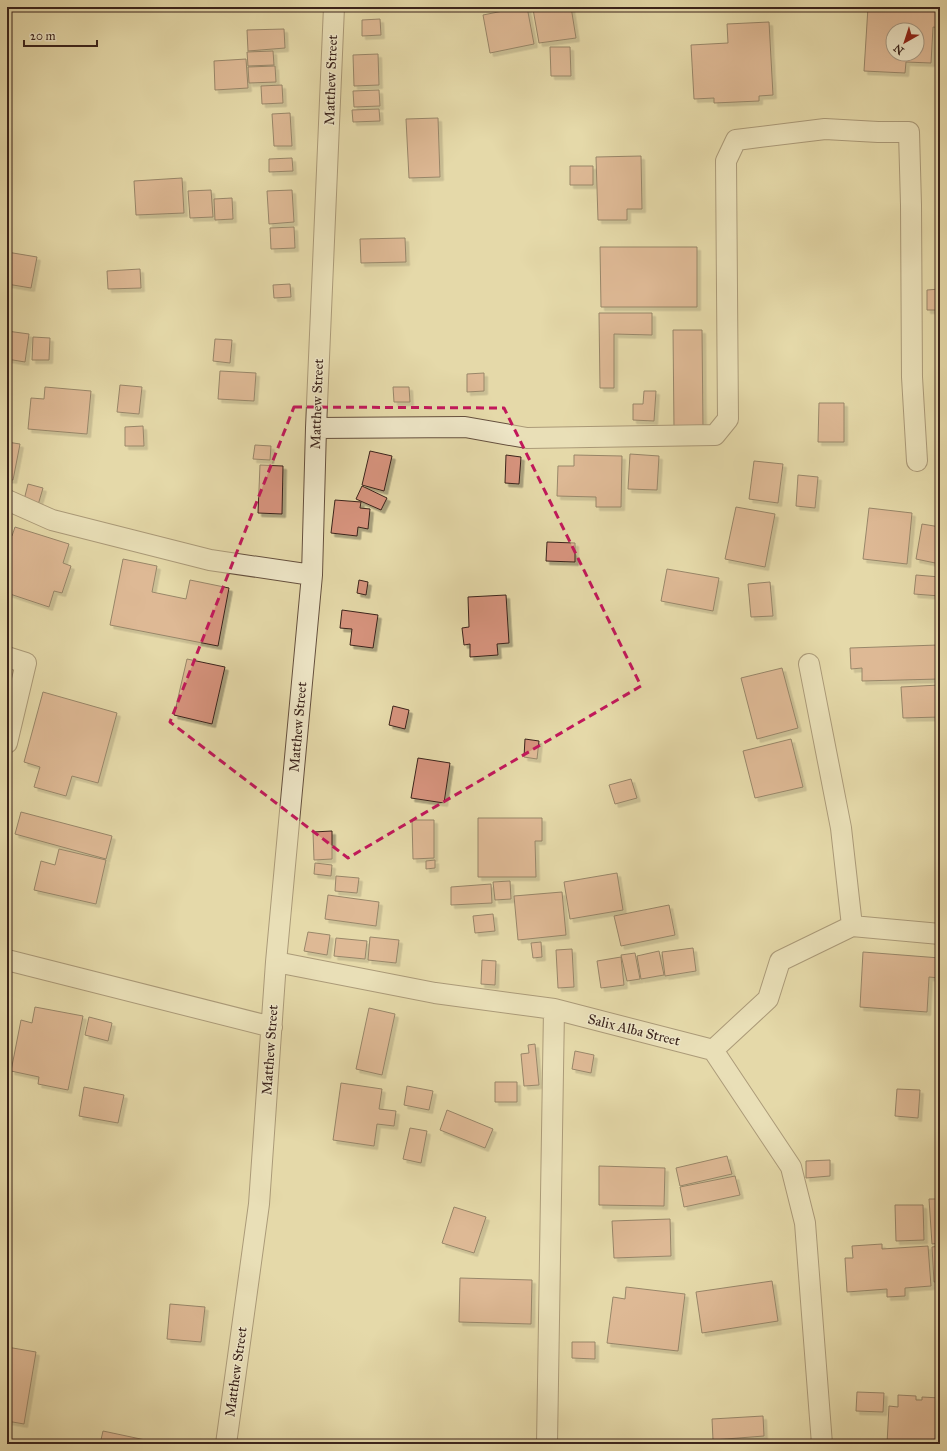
<svg xmlns="http://www.w3.org/2000/svg" width="947" height="1451" font-family="'IM FELL Great Primer',serif">
	<style>
		.building { fill: #d6937d; stroke: #3a231b; fill-rule: evenodd; filter: url(#shadow) }
		.lines { fill: none; stroke-linecap: round; stroke-linejoin: round }
		.minor-casing { stroke: #65503e; stroke-width: 22 }
		.minor { stroke: #eee6c7; stroke-width: 20 }
		.marked { fill: none; stroke: #c2185b; stroke-width: 3; stroke-dasharray: 8 5; stroke-linejoin: round }
		.labels { text-anchor: middle; dominant-baseline: central; stroke-width: 3; stroke-linejoin: round; paint-order: stroke }
		.street-label { font-size: 14px; fill: #3a231b; stroke: #eee6c7 }
	</style>
	<defs>
		<filter id="shadow"><feDropShadow dx="3.5" dy="3.5" stdDeviation="0" flood-color="#0004"/></filter>
	</defs>
	<rect width="100%" height="100%" fill="#e5d9a9"/>
	<filter id="stains"><feTurbulence type="fractalNoise" baseFrequency=".005" numOctaves="4"/><feColorMatrix values="0 0 0 0 .2 0 0 0 0 .09 0 0 0 0 .02 0 0 0 .5 -.17"/></filter>
	<radialGradient id="worn" r=".72"><stop offset=".6" stop-color="#630" stop-opacity="0"/><stop offset="1" stop-color="#630" stop-opacity=".3"/></radialGradient>
	<!-- building -->
	<path class="building" d="M523,7H527L534,44L490,53L483,15Z
		M544,7H571L576,38L539,43L533,9Z
		M868,7H940V28L933,27L931,63L906,62L905,73L864,71ZM893,30H917V54H893Z
		M380,19L381,35L362,36V20Z
		M769,22L773,95L759,96V101L714,103V98L694,99L691,45L728,43L727,24Z
		M284,29L285,48L248,51L247,30Z
		M550,47H570L571,76H551Z
		M273,51L274,65L248,66L247,52Z
		M378,54L379,85L354,86L353,55Z
		M246,59L248,88L215,90L214,61Z
		M275,66L276,82L249,83L248,67Z
		M282,85L283,103L262,104L261,86Z
		M379,90L380,106L354,107L353,91Z
		M379,109L380,121L353,122L352,110Z
		M290,113L292,146H274L272,114Z
		M438,118L440,177L409,178L406,119Z
		M641,156L642,209H627V220H598L596,157Z
		M292,158L293,171L269,172V159Z
		M570,166H593V185H570Z
		M182,178L184,213L136,215L134,181Z
		M211,190L213,217L190,218L188,191Z
		M292,190L294,222L269,224L267,191Z
		M232,198L233,219L215,220L214,199Z
		M294,227L295,248L271,249L270,228Z
		M405,238L406,262L361,263L360,239Z
		M600,247H697V307H601Z
		M7,252L37,257L31,288L7,284Z
		M140,269L141,288L108,289L107,271Z
		M290,284L291,297L274,298L273,285Z
		M940,289V310H927V290Z
		M599,313H652V335L614,334V388H600Z
		M673,330H702L703,428H674Z
		M7,331L29,334L25,362L7,359Z
		M33,337L50,338L49,360H32Z
		M215,339L232,340L230,363L213,361Z
		M220,371L256,373L254,401L218,399Z
		M484,373V391L467,392V374Z
		M120,385L142,387L139,414L117,412Z
		M45,387L91,391L87,434L28,429L31,398L44,399Z
		M393,387H409L410,402H394Z
		M644,391H656L654,421L633,420V404H643Z
		M819,403H844V442H818Z
		M143,426L144,446H125V427Z
		M7,442L20,444L13,480L7,479Z
		M255,445L271,446L270,460L253,459Z
		M370,451L392,456L384,491L362,485Z
		M630,454L659,456L657,490L628,489Z
		M506,455L521,457L519,484L505,483Z
		M574,455L622,456L621,507H596V497L557,496L558,466H574Z
		M754,461L783,464L778,503L749,499Z
		M260,465L283,466L282,514L258,513Z
		M798,475L818,477L815,508L796,506Z
		M28,484L43,488L38,505L24,500Z
		M362,486L387,498L381,510L356,499Z
		M335,500L361,502L360,508L370,509L368,529L358,527L357,536L331,533Z
		M736,507L775,514L765,567L725,559Z
		M869,508L912,513L907,564L863,559Z
		M922,524L940,527V564L916,559Z
		M15,527L69,544L63,563L71,566L62,593L54,591L49,607L7,593V534L12,536Z
		M547,542L575,543V562L546,561Z
		M123,559L157,566L152,592L186,599L190,580L229,588L218,646L110,625Z
		M667,569L719,578L713,611L661,601Z
		M916,575L940,577V596L914,594Z
		M359,580L368,582L366,595L357,593Z
		M770,582L773,616L751,617L748,584Z
		M506,595L509,643L497,644L498,655L470,657V644L464,645L462,628L469,627L468,597Z
		M342,610L378,615L373,648L350,645L352,629L340,628Z
		M938,645L939,679L862,681V668L851,669L850,648Z
		M187,659L225,667L212,724L174,715Z
		M782,668L798,728L757,739L741,678Z
		M939,685L940,717L903,718L901,687Z
		M43,692L117,713L98,783L72,776L66,796L34,787L40,767L24,762Z
		M393,706L409,710L405,729L389,725Z
		M525,739L539,741L537,759L524,757Z
		M791,739L803,787L755,798L743,751Z
		M418,758L450,763L444,803L411,798Z
		M631,779L637,798L615,804L609,785Z
		M21,812L112,836L106,859L15,834Z
		M478,818H542V841H535L536,877H478Z
		M412,820H434V858L413,859Z
		M332,831V859L314,860L313,832Z
		M59,849L106,860L96,904L34,890L41,861L55,865Z
		M435,860V868L426,869V861Z
		M315,863L332,865L331,876L314,874Z
		M617,873L623,910L570,919L564,882Z
		M336,876L359,878L357,893L335,891Z
		M510,881L511,899L495,900L493,882Z
		M491,884L492,903L451,905V887Z
		M562,892L566,935L518,940L514,896Z
		M328,895L379,902L376,926L325,919Z
		M669,905L675,935L621,946L614,916Z
		M493,914L495,931L475,933L473,916Z
		M308,932L330,935L327,955L304,951Z
		M370,937L399,940L396,963L368,960Z
		M336,938L367,941L365,959L334,956Z
		M541,942L542,957L533,958L531,943Z
		M693,948L696,971L665,976L662,952Z
		M572,949L574,987L558,988L556,950Z
		M659,951L664,975L641,979L637,956Z
		M863,952L940,958V978L929,977L927,1012L860,1007Z
		M635,953L640,979L627,981L621,955Z
		M621,957L624,985L601,988L597,961Z
		M482,960L496,961L495,985L481,984Z
		M35,1007L83,1016L68,1090L38,1084L39,1077L11,1071L21,1020L32,1023Z
		M369,1008L395,1014L382,1075L356,1069Z
		M89,1017L112,1023L108,1041L85,1035Z
		M535,1044L539,1085L524,1086L521,1054L529,1053L528,1045Z
		M575,1051L594,1055L591,1073L572,1069Z
		M495,1082H517V1102H495Z
		M341,1083L382,1089L379,1109L396,1111L394,1126L377,1124L374,1146L333,1140Z
		M407,1086L433,1091L429,1110L404,1105Z
		M84,1087L124,1095L118,1123L79,1116Z
		M897,1089L920,1090L918,1118L895,1116Z
		M447,1110L493,1129L485,1148L440,1130Z
		M410,1128L427,1131L421,1163L403,1159Z
		M727,1156L732,1174L680,1186L676,1168Z
		M830,1160V1176L806,1178V1161Z
		M599,1166L665,1168L664,1206L599,1205Z
		M735,1176L740,1195L684,1207L680,1187Z
		M929,1199H940V1243L932,1244Z
		M895,1205H923L924,1240L896,1241Z
		M454,1207L486,1217L474,1253L442,1243Z
		M670,1219L671,1256L614,1258L612,1221Z
		M882,1244V1249L928,1246L931,1286L905,1288V1296L887,1297V1289L847,1292L845,1258H853L852,1246Z
		M940,1246V1282H934L932,1247Z
		M460,1278L532,1280L531,1324L459,1322Z
		M772,1281L778,1321L702,1333L696,1292Z
		M626,1287L685,1294L678,1351L607,1343L613,1297L625,1299Z
		M170,1304L205,1307L201,1342L167,1339Z
		M572,1342H595V1359L572,1358Z
		M7,1347L36,1352L24,1424L7,1421Z
		M857,1392L884,1393L883,1412L856,1411Z
		M898,1395L916,1396V1400H922V1397L940,1398V1444H887L889,1406L898,1407Z
		M763,1416L764,1436L713,1440L712,1419Z
		M103,1431L150,1441V1444H100Z
		M872,1442V1444H847V1443Z"/>
	<g class="lines">
		<!-- minor casing -->
		<g class="minor-casing">
			<path id="minor" d="M316,428L465,427L527,438L715,435L728,419L726,161L736,140L825,129L878,132H909L911,205L912,377L917,461
				M7,500L52,520L210,560L312,575
				M7,657L26,663L7,743
				M809,664L841,828L852,926
				M7,960L272,1027
				M276,962L435,993L554,1009L713,1050L768,999L780,961L852,926L940,934
				M713,1050L791,1167L805,1223L822,1444
				M226,1444L259,1204L276,962L312,575L316,428L334,7
				M547,1444L554,1009"/>
		</g>
		<!-- minor -->
		<use href="#minor" class="minor"/>
	</g>
	<!-- marked area -->
	<path d="M0 0H947V1451H0ZM294,407L504,408L641,686L348,858L170,722Z" fill="#e5d9a9" fill-opacity=".55" fill-rule="evenodd"/>
	<path class="marked" d="M294,407L504,408L641,686L348,858L170,722Z"/>
	<g class="labels">
		<!-- street labels -->
		<g class="street-label">
			<text transform="translate(331 80) rotate(-88)">Matthew Street</text>
			<text transform="translate(317 404) rotate(-88)">Matthew Street</text>
			<text transform="translate(298 727) rotate(-85)">Matthew Street</text>
			<text transform="translate(634 1030) rotate(14)">Salix Alba Street</text>
			<text transform="translate(270 1050) rotate(-86)">Matthew Street</text>
			<text transform="translate(236 1372) rotate(-82)">Matthew Street</text>
		</g>
	</g>
	<!-- margin -->
	<rect width="947" height="1451" fill="none" stroke="#e5d9a9" stroke-width="24"/>
	<rect x="8" y="8" width="931" height="1435" fill="none" stroke="#3a231b" stroke-width="2"/>
	<rect x="12" y="12" width="923" height="1427" fill="none" stroke="#3a231b"/>
	<!-- north arrow -->
	<g transform="translate(905 42) rotate(219)"><circle r="19" fill="#eee6c7" stroke="#a69882"/>
	<path d="M0-3L7 15L0 10L-7 15Z" fill="#8f2418"/>
	<text y="-6" font-size="11" font-weight="bold" text-anchor="middle" fill="#3a231b">N</text>
	</g>
	<!-- scale -->
	<path d="M24 40v6h73v-6" fill="none" stroke="#3a231b" stroke-width="2"/>
	<text x="30" y="40" font-size="12" fill="#3a231b" stroke="#eee6c7" stroke-width="3" paint-order="stroke">20 m</text>
	<rect width="100%" height="100%" filter="url(#stains)"/>
	<rect width="100%" height="100%" fill="url(#worn)"/>
</svg>
